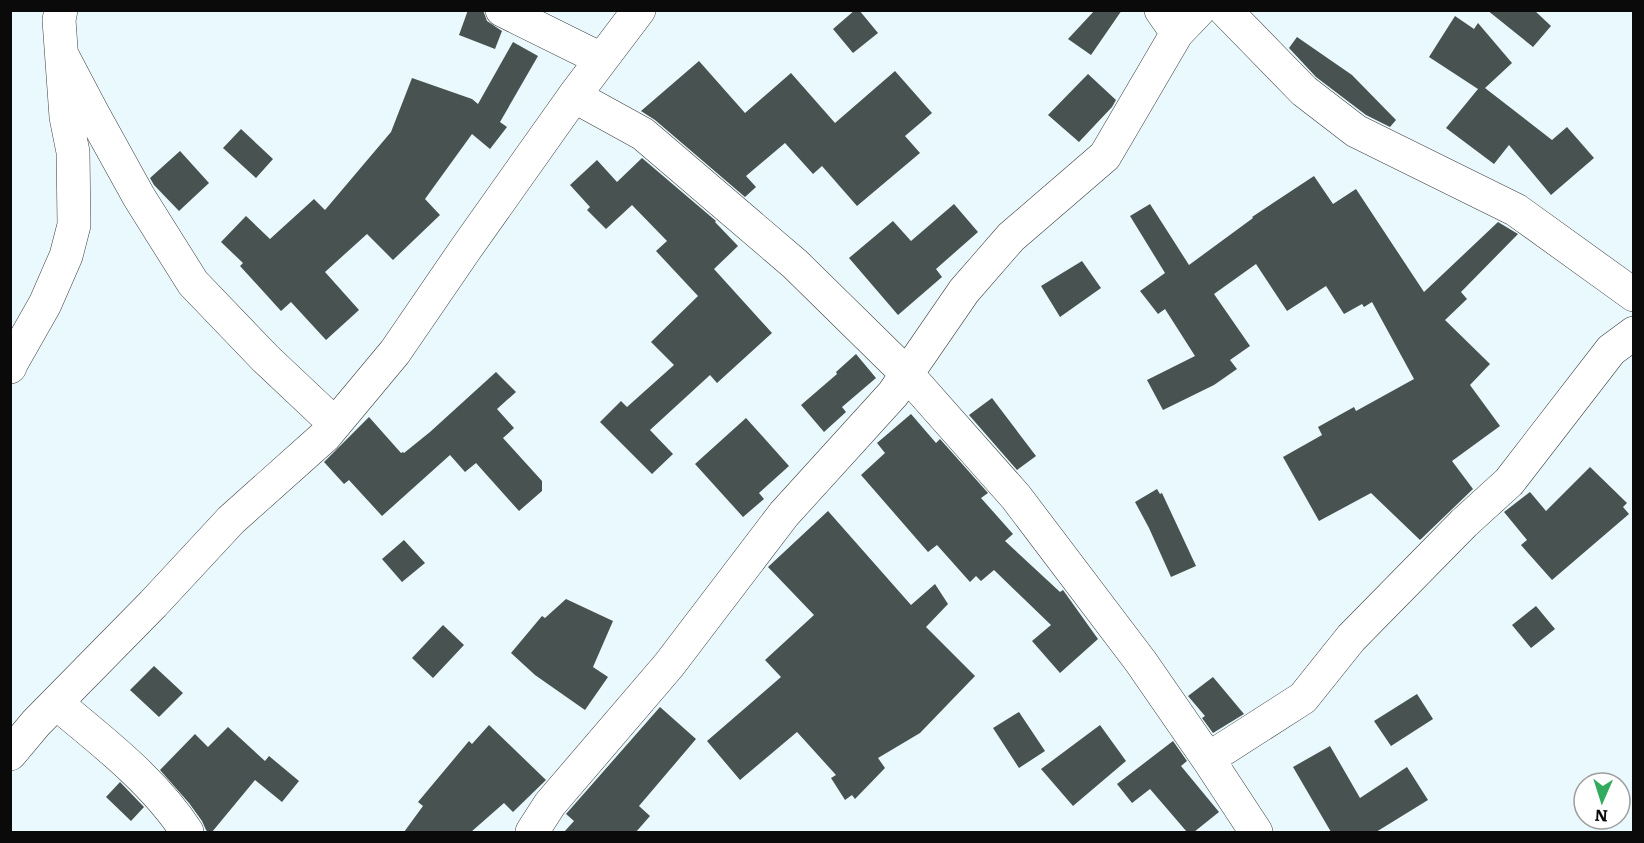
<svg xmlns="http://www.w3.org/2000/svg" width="1644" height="843" font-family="Literata,serif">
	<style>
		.building { fill: #485250 }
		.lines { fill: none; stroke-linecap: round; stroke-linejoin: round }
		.minor-casing { stroke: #3d3d3d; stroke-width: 34 }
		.minor { stroke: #fff; stroke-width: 33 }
	</style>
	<rect width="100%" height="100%" fill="#eaf9fd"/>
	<!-- building -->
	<path class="building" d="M468,10H483L487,21L502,31L495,49L459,35Z
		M855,10H859L878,33L853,53L833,29Z
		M1095,10H1122L1091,55L1068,39Z
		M1487,10H1534L1551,26L1533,47Z
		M1455,16L1474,29L1478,23L1512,63L1485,88L1552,140L1567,127L1594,158L1551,195L1509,145L1494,164L1446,128L1478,89L1429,57Z
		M1297,37L1352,75L1396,120L1390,127L1366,115L1316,77L1289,48Z
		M513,42L538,56L500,122L507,127L490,149L472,134L425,199L440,215L393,260L367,234L325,272L359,310L326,340L291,302L281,311L240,266L243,263L221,242L246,216L270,239L314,199L325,210L391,132L412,78L472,99L478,104Z
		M699,61L745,113L791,73L835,123L895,71L932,113L905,136L920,153L857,206L822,166L813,174L785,143L746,176L756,187L745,197L655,120L641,111Z
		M1088,74L1116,100L1112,107L1079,142L1048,115Z
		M241,129L273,159L256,178L223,148Z
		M180,151L209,183L179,211L154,185L150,178Z
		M642,158L716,221L715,222L738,246L714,269L772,333L717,383L710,375L650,430L673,454L652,474L600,422L621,401L627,407L674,365L651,342L698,296L656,251L667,241L632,205L606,229L587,210L590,207L570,185L597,160L617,182Z
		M1314,176L1333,204L1356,189L1424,292L1498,222L1518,234L1461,292L1467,299L1445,320L1490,364L1470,385L1500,426L1452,461L1473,489L1420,540L1371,493L1319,521L1283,457L1322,435L1318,427L1354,407L1356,411L1414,379L1372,302L1364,307L1362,304L1344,314L1326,286L1287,311L1256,264L1214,294L1250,346L1230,360L1237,369L1214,385L1163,410L1147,380L1195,356L1165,309L1158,314L1140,291L1165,273L1130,216L1150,204L1189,265L1253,218L1252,217Z
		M954,204L978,232L936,269L942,277L898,315L849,258L893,221L911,241Z
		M1082,261L1101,288L1060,317L1041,286Z
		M856,354L876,378L842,407L846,412L824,432L801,405L837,374L836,372Z
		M496,372L516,392L497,409L514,428L503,438L542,481V491L519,511L476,463L465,472L450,455L382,516L349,480L344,484L324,462L369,417L401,453L403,452L404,453L430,432Z
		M992,398L1036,456L1017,470L969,415Z
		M911,414L936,443L940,439L988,493L981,498L1013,534L1005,541L1060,592L1063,590L1098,639L1060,673L1032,641L1051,625L994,570L981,581L976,576L970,582L937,545L928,552L861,475L885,453L877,443Z
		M746,418L789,466L759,493L764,499L743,517L695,464Z
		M1590,467L1627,503L1623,507L1629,514L1552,580L1521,545L1527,540L1504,512L1530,492L1546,511Z
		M1157,489L1160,494L1162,493L1196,566L1171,577L1149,528L1135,502Z
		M828,511L911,605L935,584L948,604L926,627L975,676L920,733L878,758L885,768L855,799L852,795L845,800L831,778L836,775L797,732L740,780L707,741L781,677L765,660L814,615L768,567Z
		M404,540L425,563L402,582L382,559Z
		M566,599L613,621L593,667L608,677L585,710L535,675L511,653L542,616L545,618Z
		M1536,606L1555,629L1531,648L1512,625Z
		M443,625L464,645L433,678L412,658Z
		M154,666L183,693L159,717L130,690Z
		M1213,677L1244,714L1213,733L1202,718L1205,716L1188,696Z
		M1417,694L1433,719L1391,746L1374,721Z
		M660,707L696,739L639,806L650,816L636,832H564L574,821L566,814Z
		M1019,712L1045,751L1019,768L993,728Z
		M489,725L546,780L513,812L504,803L471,832H404L423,806L418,802L469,741L472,744Z
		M1100,725L1126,761L1073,806L1041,769Z
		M228,727L265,761L269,756L299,781L282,802L255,780L212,832H208L206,830L202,821L189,803L160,770L195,734L208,747Z
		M1173,741L1187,761L1181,766L1219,812L1194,832H1187L1150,789L1132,803L1117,784Z
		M1330,746L1360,798L1407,767L1428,800L1376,832H1331L1293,767Z
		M120,782L144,807L131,821L106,797Z"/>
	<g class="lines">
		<!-- minor casing -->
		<g class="minor-casing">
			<path id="minor" d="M502,10L601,59
				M1161,10L1177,33
				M1225,10L1304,91L1356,131L1516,210L1634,295
				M62,55L92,112L139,197L193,283L265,358L335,424
				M574,96L643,134L795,264L907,374L1016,497L1141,662L1208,759L1256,832
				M10,367L12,362L45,304L66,256L74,225L73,152L66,117L59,20L61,10
				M56,703C102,741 155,782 187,832
				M10,754L36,723L153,604L231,520L325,436L395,352L467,247L574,96L639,10
				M1208,759L1303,698L1351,638L1464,523L1509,482L1611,350L1634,333
				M532,832L550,804L669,665L784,514L893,394L964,291L1011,237L1105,156L1177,33L1199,10"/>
		</g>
		<!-- minor -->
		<use href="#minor" class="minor"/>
	</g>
	<!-- border -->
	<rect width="1644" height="843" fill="none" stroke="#0a0a0a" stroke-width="24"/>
	<!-- north arrow -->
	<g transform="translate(1602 801) rotate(183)"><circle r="28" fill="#ffffff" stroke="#9d9d9d" stroke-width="1.5"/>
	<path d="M0-4.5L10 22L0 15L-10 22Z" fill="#32ab5e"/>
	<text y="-9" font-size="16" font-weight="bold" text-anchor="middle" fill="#0a0a0a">N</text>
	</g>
</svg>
